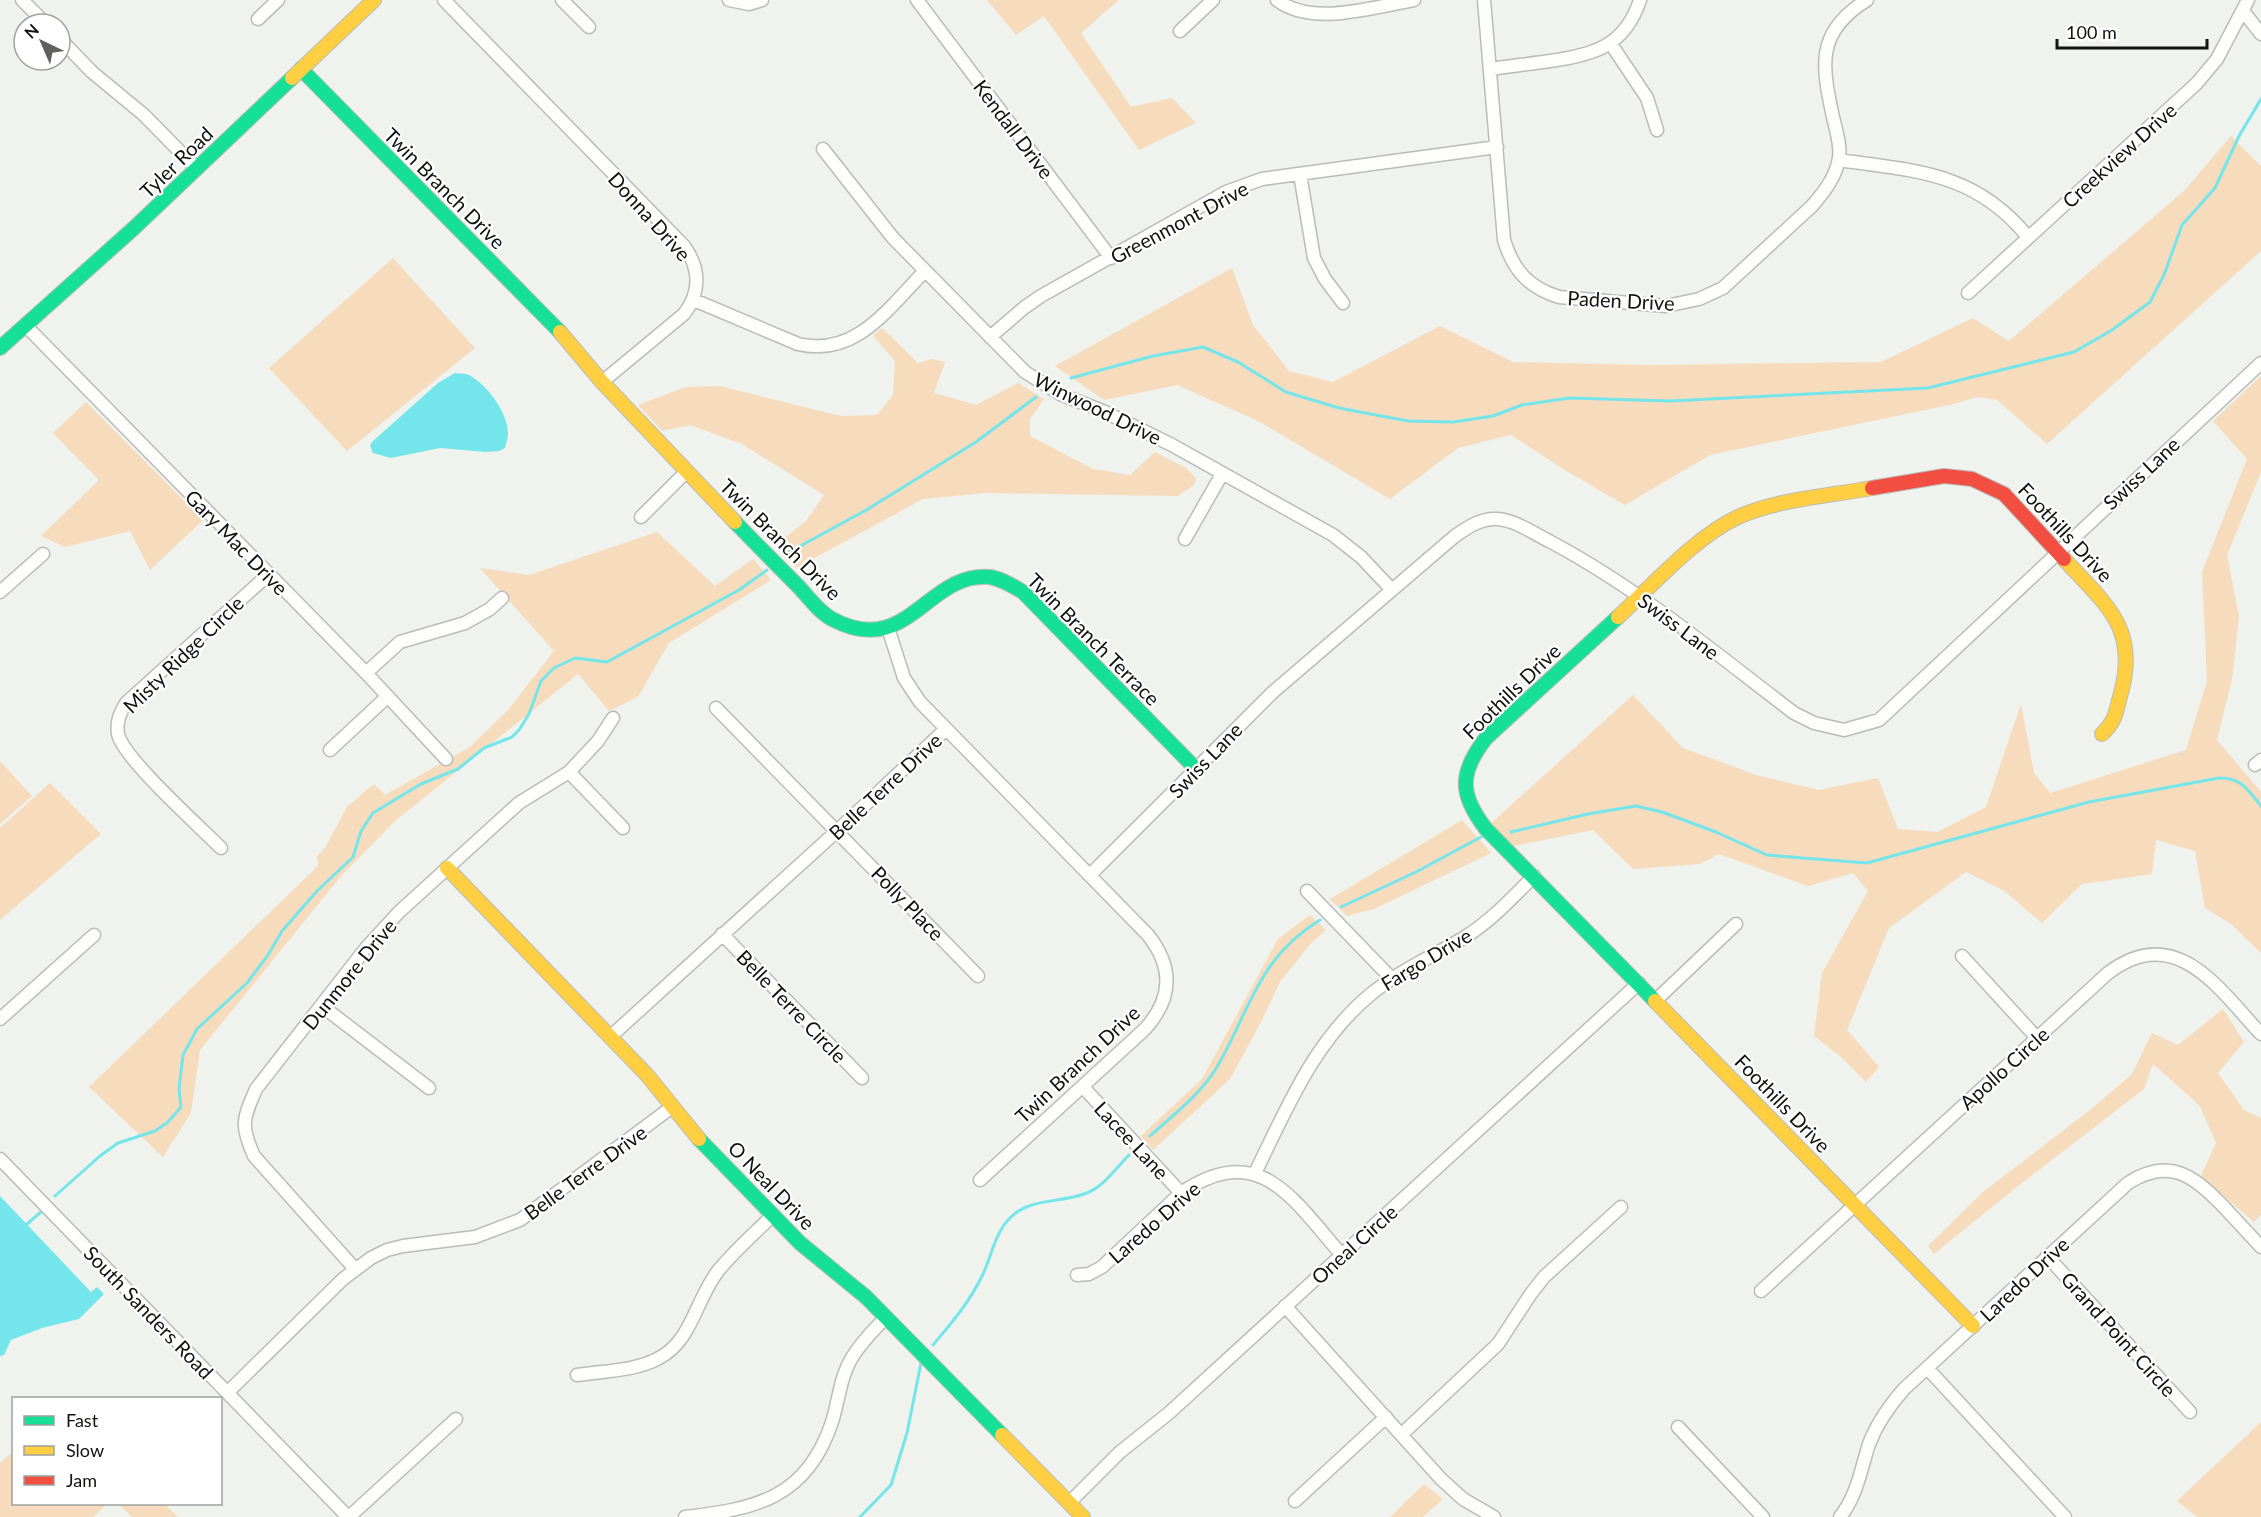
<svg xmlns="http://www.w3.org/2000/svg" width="2261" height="1517" font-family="Lato,sans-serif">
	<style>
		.green { fill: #f6dbbc }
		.water { fill: #74e5ea }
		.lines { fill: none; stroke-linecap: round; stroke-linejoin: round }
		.stream { stroke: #74e5ea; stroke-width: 3 }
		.street-casing { stroke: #b9bcb8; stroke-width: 15 }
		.fast-casing { stroke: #b9bcb8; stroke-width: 16 }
		.slow-casing { stroke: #b9bcb8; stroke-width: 16 }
		.jam-casing { stroke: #b9bcb8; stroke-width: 16 }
		.street { stroke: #fdfdfc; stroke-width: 12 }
		.fast { stroke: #16e098; stroke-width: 14 }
		.slow { stroke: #ffcf43; stroke-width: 14 }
		.jam { stroke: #f24e42; stroke-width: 14 }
		.labels { text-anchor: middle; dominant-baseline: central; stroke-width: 4.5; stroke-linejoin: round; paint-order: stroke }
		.street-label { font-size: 20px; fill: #10130f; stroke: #fff }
	</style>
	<rect width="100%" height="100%" fill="#eff2ed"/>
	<!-- green -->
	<path class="green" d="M987,0H1119L1081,33L1131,107L1172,98L1196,123L1139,150L1044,16L1016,35Z
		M2231,136L2261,166V251L2047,444L1997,400L1977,397L1954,404L1710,455L1625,505L1563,469L1511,435L1458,448L1390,499L1258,421L1177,385L1104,400L1055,366L1232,268L1253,325L1289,371L1333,382L1440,326L1513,362L1651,365L1881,362L1973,318L2009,341L2185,190Z
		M393,258L475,348L347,451L269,368Z
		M882,328L918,363L932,359L945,362L934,393L976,405L1018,383L1044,399L1030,419V436L1093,469L1130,475L1155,452L1186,468L1196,478L1194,485L1178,496L985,493L923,499L796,568L776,545L806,521L824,495L742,444L690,425L662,431L638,405L686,387L720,386L841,416L877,415L893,395L895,361L873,336Z
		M2261,376V472L2227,555L2239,617L2232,679L2217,740L2261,792V953L2231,924L2205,908L2195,851L2156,840L2152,874L2082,884L2042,923L2003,890L1966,872L1889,928L1847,1030L1879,1067L1866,1082L1840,1056L1814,1036L1822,973L1868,891L1853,873L1808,886L1719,854L1700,864L1633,869L1593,830L1514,846L1489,825L1633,695L1683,748L1756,775L1819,790L1878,778L1898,829L1938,832L1986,807L2021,704L2034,773L2050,793L2186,750L2207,681L2202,572L2247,459L2213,421Z
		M86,402L203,520L150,570L130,531L65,547L41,536L99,480L53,433Z
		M657,532L715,586L753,559L771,580L669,643L638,697L609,711L578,674L395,821L341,876L200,1050L191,1113L163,1157L89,1087L318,866L317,856L325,848L347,807L374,784L385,795L470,747L508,710L554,651L480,568L529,575Z
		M0,761L32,796L0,824Z
		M50,783L101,834L0,920V828Z
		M1462,820L1491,853L1374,909L1347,916L1330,899Z
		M1310,915L1326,930L1311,943L1280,982L1262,1020L1230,1079L1153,1150L1141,1136L1202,1079L1278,939Z
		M2223,1009L2244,1042L2218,1073L2244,1110L2261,1118V1215L2254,1222L2201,1176L2216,1143L2200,1106L2153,1064L2144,1089L2013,1190L1934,1254L1928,1246L1983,1192L2090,1110L2132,1074L2152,1033L2178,1045Z
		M2261,1422V1517H2197L2177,1501Z
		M13,1452L14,1504H107L93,1517H0V1463Z
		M1424,1484L1443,1499L1423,1517H1390Z
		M119,1504H165L178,1517H132Z"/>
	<!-- water -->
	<path class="water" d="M455,373C460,374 465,373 469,375C487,385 508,412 508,434C508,438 506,443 505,448L499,451L486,452L440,448L391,458L373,453L370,446L372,442L438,383Z
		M0,1196L91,1292L97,1287L104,1294L79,1319L42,1328L11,1340L4,1355L0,1356Z"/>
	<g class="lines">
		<!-- stream -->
		<path class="stream" d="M1071,378L1153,356L1203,347L1238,362L1286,392L1339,408L1408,421L1453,422L1493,416L1522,405L1569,398L1670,401L1928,388L2074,352L2112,330L2150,302L2164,275L2182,225L2215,188L2239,136L2261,99
			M784,555L868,509L976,442L1036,397
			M1511,832L1588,814L1636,806L1662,812L1716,832L1767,855L1867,863L2089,802L2219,778C2241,777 2248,790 2261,806
			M1341,907L1416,872L1481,837
			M1150,1136C1173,1115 1201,1094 1217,1067C1251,1008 1258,958 1320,920
			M55,1196L100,1156L118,1143L155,1131L168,1122L181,1107L179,1089L183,1055L197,1029L247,983L268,955L282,931L317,891L353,857L361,831L373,813L421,784L458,769L484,748L512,737L519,730L529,714L541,681L554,668L575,658L607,662L739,590L767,570
			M27,1224L41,1212
			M933,1345C953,1321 969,1303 983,1274C992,1255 995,1232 1011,1217C1030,1198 1060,1203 1084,1194C1103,1188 1115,1169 1129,1155
			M860,1517L891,1485L907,1433L921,1363"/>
		<!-- street casing -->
		<g class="street-casing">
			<path id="street" d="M22,0L46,24
				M444,0L684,246C700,268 701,292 684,314L602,382
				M562,0L589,27
				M729,0L749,4L762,0
				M917,0L1111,258
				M1277,0C1312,27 1373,7 1414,0
				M1484,0L1504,240C1513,270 1529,288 1559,297L1666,306L1699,299L1723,288L1812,206C1824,192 1836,177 1839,158C1841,144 1836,131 1833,117C1822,66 1815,32 1867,0
				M2243,11L2261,34
				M258,19L278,0
				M1180,31L1213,0
				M60,39L92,72L144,115L197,169
				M1611,44L1647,98L1657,130
				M1490,69C1510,66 1530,64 1550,61C1594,55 1625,46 1640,0
				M823,149L893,238L1025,372L1060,394L1105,412L1172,445L1333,535L1361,557L1392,590
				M1839,160C1916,171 1975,172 2028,237
				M1300,174L1314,258L1325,279L1343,303
				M1968,293L2197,83L2217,59L2248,0
				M694,300L798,344C856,358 889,307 925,271
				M26,326L366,673L446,759
				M990,337L1025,307L1041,296L1226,192L1262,179L1497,147
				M641,517L686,472
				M1185,539L1222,474
				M0,592L43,554
				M888,628L904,678L920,702L1148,935C1174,968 1172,999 1145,1029L980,1180
				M366,673L400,642L465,623L490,609L502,598
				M716,708L978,976
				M330,750L387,697
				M2255,765L2261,760
				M569,772L623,828
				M221,848C199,826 123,758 118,734C116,722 120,713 126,703L269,574
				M1090,875L1273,692L1455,536C1468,527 1481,518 1497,519C1516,520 1534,534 1551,542C1639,589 1715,653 1794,713L1814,723L1844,730L1879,720L2261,363
				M1307,891L1391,978
				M722,934L862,1078
				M1962,956L2037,1038
				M1655,1001L1736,924
				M322,1006L429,1088
				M0,1019L94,935
				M610,1037L837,831L946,729
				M1083,1087L1181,1193
				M0,1159L348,1517
				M1255,1173C1287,1108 1314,1041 1371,994C1400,970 1434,956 1465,937C1492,920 1512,898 1534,876
				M2047,1256L2190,1412
				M355,1269L254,1156C240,1125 243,1119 256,1089L366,948L399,912L519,803L569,772L598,741L613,718
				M1077,1275L1089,1274L1102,1267L1181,1193C1260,1139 1293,1200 1342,1255
				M1761,1291L2108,973C2176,922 2218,988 2261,1034
				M1285,1306L1441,1479L1463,1499L1494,1517
				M1927,1368L2065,1517
				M577,1375C603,1371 636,1371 659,1358C692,1341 696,1299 718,1271C734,1251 755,1233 773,1215
				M228,1392L343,1279L371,1258L387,1250L403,1246L475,1237L520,1220L672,1107
				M1678,1427L1763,1517
				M1402,1434L1498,1344L1530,1295L1544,1277L1621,1207
				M1295,1501L1386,1417
				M1069,1503L1120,1452L1169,1413L1639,983
				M349,1517L456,1419
				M685,1517C756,1509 807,1498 832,1422C839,1400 840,1376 853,1356C862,1341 875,1329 886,1317
				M1840,1517C1857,1496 1861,1469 1869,1444C1877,1423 1890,1405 1904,1389L2128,1183C2169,1157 2193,1175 2223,1206C2236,1220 2248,1233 2261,1247"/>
		</g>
		<!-- fast casing -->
		<g class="fast-casing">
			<path id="fast" d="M301,69L560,332
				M0,348L134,228L292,78
				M735,522C756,544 778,566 799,587C809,598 819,612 832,619C908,660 927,571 990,577C1002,579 1013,586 1023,592L1196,769
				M1618,617L1486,738C1459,773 1459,794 1486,829L1655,1001
				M699,1139L800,1243L866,1297L1002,1435"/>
		</g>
		<!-- slow casing -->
		<g class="slow-casing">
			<path id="slow" d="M292,78L374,0
				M560,332L602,382L735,522
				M2064,559C2105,604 2139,627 2121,693C2116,711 2116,721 2102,734
				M1618,617C1653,585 1695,537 1738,517C1779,499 1828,496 1872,488
				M447,868L647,1075L699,1139
				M1655,1001L1973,1326
				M1002,1435L1083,1517"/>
		</g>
		<!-- jam casing -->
		<g class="jam-casing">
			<path id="jam" d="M1872,488L1944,476L1972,479L2004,494L2064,559"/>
		</g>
		<!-- street -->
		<use href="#street" class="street"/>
		<!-- fast -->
		<use href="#fast" class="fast"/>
		<!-- slow -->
		<use href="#slow" class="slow"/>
		<!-- jam -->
		<use href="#jam" class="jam"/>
	</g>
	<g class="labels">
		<!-- street labels -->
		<g class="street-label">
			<text transform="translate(1014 129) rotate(53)">Kendall Drive</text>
			<text transform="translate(2119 155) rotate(-42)">Creekview Drive</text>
			<text transform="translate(176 162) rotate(-44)">Tyler Road</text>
			<text transform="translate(445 188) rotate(45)">Twin Branch Drive</text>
			<text transform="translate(650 216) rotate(48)">Donna Drive</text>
			<text transform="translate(1179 222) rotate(-28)">Greenmont Drive</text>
			<text transform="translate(1621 300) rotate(3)">Paden Drive</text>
			<text transform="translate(1098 408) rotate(26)">Winwood Drive</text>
			<text transform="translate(2141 473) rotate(-43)">Swiss Lane</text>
			<text transform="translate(2066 532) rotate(47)">Foothills Drive</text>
			<text transform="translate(781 539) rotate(45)">Twin Branch Drive</text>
			<text transform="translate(237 542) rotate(46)">Gary Mac Drive</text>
			<text transform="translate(1679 626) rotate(37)">Swiss Lane</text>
			<text transform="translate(1094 639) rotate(45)">Twin Branch Terrace</text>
			<text transform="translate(183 654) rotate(-44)">Misty Ridge Circle</text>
			<text transform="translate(1511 691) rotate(-44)">Foothills Drive</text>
			<text transform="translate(1205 760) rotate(-46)">Swiss Lane</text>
			<text transform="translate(885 786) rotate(-43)">Belle Terre Drive</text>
			<text transform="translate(908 903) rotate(46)">Polly Place</text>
			<text transform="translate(1426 959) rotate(-31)">Fargo Drive</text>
			<text transform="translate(349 974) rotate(-51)">Dunmore Drive</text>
			<text transform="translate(792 1006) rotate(46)">Belle Terre Circle</text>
			<text transform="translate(1077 1064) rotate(-43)">Twin Branch Drive</text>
			<text transform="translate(2004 1068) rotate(-42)">Apollo Circle</text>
			<text transform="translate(1783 1103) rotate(46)">Foothills Drive</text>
			<text transform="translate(1132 1140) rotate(47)">Lacee Lane</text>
			<text transform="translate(585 1172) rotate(-36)">Belle Terre Drive</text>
			<text transform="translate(772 1185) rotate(46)">O Neal Drive</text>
			<text transform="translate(1154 1222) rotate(-41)">Laredo Drive</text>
			<text transform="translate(1354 1244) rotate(-42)">Oneal Circle</text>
			<text transform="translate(2024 1279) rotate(-43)">Laredo Drive</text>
			<text transform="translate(149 1312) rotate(46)">South Sanders Road</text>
			<text transform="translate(2119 1334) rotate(48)">Grand Point Circle</text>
		</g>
	</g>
	<!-- legend -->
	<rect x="12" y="1397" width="210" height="108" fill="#ffffff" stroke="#9fa19f" stroke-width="1.5"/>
	<rect x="24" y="1416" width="30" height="9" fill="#16e098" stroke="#9fa19f" stroke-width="1.5"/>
	<text x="66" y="1427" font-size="18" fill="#10130f">Fast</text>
	<rect x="24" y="1446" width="30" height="9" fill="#ffcf43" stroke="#9fa19f" stroke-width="1.5"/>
	<text x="66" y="1457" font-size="18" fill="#10130f">Slow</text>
	<rect x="24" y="1476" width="30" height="9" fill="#f24e42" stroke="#9fa19f" stroke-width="1.5"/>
	<text x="66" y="1487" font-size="18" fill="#10130f">Jam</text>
	<!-- north arrow -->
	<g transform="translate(42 42) rotate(316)"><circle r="28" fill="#ffffff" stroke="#9fa19f" stroke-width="1.5"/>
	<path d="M0-4.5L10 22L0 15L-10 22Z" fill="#5e615d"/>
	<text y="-9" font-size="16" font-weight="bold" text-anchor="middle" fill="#10130f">N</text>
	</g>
	<!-- scale -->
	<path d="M2057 39v9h150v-9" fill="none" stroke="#10130f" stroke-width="3"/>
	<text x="2066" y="39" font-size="18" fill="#10130f" stroke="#ffffff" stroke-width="4.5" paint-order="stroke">100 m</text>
</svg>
